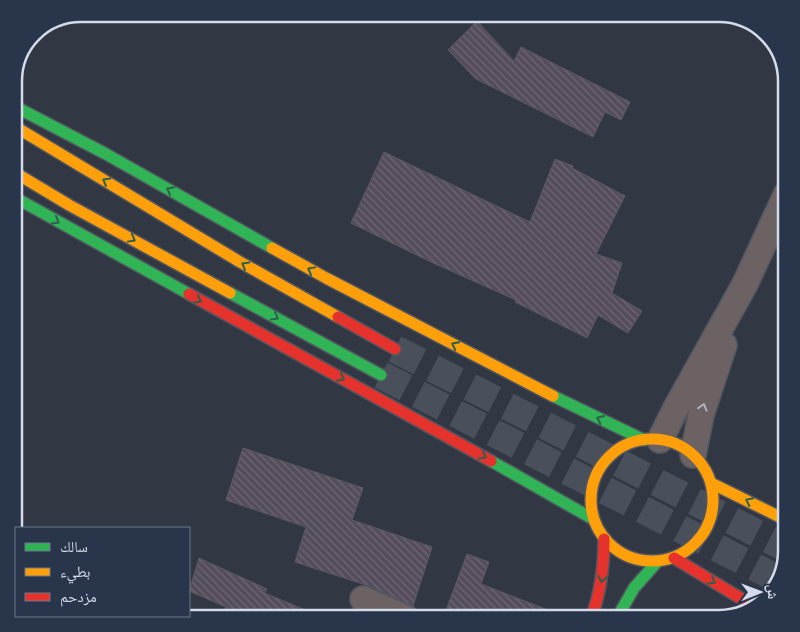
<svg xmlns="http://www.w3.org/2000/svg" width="800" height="632" font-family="Poppins,'Noto Naskh Arabic',sans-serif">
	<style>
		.building { fill: url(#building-back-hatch); stroke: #5b5a63 }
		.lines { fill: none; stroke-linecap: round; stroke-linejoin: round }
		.highway-tunnel { stroke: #49505c; stroke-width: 28; stroke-dasharray: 28 14; stroke-linecap: butt }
		.street-casing { stroke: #505660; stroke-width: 28 }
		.fast-casing { stroke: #505660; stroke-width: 14 }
		.slow-casing { stroke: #505660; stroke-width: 14 }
		.jam-casing { stroke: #505660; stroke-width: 14 }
		.street { stroke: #6c6263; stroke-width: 25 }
		.fast { stroke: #30b455; stroke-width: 11 }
		.slow { stroke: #ff9f0a; stroke-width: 11 }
		.jam { stroke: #e5322d; stroke-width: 11 }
		.oneway { stroke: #2b614e }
		.oneway2 { stroke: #b0b1bb }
		.rim { fill: none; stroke: #d4dceb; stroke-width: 2.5 }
	</style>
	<defs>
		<pattern id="building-back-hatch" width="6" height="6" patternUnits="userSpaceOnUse" patternTransform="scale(1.25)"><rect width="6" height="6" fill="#554d5b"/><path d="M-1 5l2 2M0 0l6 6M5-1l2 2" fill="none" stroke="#6d6673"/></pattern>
	</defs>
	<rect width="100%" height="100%" fill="#313743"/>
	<!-- building -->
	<path class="building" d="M477,21L514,61L521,47L630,102L621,120L605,112L593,137L476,79L448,50Z
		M384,152L530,222L555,159L573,166L572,168L625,196L596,254L622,263L612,293L642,311L628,333L598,315L587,338L515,302L516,300L431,262L351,223Z
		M243,448L363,488L352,520L432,547L413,606L369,586L295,562L306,527L226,500Z
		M467,554L489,562L481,584L566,617V618H443Z
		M199,558L267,589L265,593L324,618H222L226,607L189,591Z"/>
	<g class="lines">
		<!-- highway-tunnel -->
		<path class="highway-tunnel" d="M395,349L786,548
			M381,375L776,578"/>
		<!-- street casing -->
		<g class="street-casing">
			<path id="street" d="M660,440L676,408L745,284L786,195
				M693,455L701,415L724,345
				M363,599L406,618"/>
		</g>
		<!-- fast casing -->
		<g class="fast-casing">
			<path id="fast" d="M14,106L106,154L272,248
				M14,197L189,294
				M230,293L381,375
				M553,396L644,440
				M491,461L593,519
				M617,618L634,588L657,562"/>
		</g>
		<!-- slow casing -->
		<g class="slow-casing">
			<path id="slow" d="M14,126L240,262L338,317
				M14,172L69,205L230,293
				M272,248L326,278L553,396
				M591 500a61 61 0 1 1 122 0a61 61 0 1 1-122 0Z
				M711,483L786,520"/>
		</g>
		<!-- jam casing -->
		<g class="jam-casing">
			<path id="jam" d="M189,294L491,461
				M338,317L395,349
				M674,558L750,604
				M591,618C601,592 604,566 604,539"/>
		</g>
		<!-- street -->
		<use href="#street" class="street"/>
		<!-- fast -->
		<use href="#fast" class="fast"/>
		<!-- slow -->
		<use href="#slow" class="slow"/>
		<!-- jam -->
		<use href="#jam" class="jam"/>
	</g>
	<!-- one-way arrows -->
	<defs><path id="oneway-chevron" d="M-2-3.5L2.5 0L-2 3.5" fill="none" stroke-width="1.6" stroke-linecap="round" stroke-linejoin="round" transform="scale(1.25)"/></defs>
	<g class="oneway">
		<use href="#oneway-chevron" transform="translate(106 181) rotate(-149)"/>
		<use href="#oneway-chevron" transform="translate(170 190) rotate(-151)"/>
		<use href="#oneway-chevron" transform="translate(56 221) rotate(30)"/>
		<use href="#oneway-chevron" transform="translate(132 239) rotate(29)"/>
		<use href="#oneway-chevron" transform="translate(245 265) rotate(-150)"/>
		<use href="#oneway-chevron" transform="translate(311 270) rotate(-151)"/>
		<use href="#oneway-chevron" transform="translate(198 300) rotate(29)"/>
		<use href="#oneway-chevron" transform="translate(275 317) rotate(29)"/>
		<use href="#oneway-chevron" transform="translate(455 345) rotate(-153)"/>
		<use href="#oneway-chevron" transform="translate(341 378) rotate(29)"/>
		<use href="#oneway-chevron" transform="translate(600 419) rotate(-155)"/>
		<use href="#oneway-chevron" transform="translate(483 456) rotate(29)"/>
		<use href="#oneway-chevron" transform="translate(749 501) rotate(-154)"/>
		<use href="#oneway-chevron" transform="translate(602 579) rotate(99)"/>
		<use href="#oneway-chevron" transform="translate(712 581) rotate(32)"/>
	</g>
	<use class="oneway2" href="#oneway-chevron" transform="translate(703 407) rotate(-74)"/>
	<!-- crop -->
	<path d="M0 0H800V632H0ZM81 22H719A59 59 0 0 1 778 81V551A59 59 0 0 1 719 610H81A59 59 0 0 1 22 551V81A59 59 0 0 1 81 22Z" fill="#29354b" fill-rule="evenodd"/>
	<path class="rim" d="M81 22H719A59 59 0 0 1 778 81V551A59 59 0 0 1 719 610H81A59 59 0 0 1 22 551V81A59 59 0 0 1 81 22Z"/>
	<!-- legend -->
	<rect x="15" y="527" width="175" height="90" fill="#29354b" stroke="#6d788b"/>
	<rect x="25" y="543" width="25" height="8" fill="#30b455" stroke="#6d788b"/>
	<text x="60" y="552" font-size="15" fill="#d4dceb">سالك</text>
	<rect x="25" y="568" width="25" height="8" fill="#ff9f0a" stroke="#6d788b"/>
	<text x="60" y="577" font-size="15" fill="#d4dceb">بطيء</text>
	<rect x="25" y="593" width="25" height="8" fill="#e5322d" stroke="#6d788b"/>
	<text x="60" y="602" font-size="15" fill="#d4dceb">مزدحم</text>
	<!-- north arrow -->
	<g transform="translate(760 592) rotate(89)" stroke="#29354b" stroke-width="4" paint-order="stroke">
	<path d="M0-4L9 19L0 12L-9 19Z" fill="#d4dceb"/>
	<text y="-8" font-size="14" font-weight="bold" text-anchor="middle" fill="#d4dceb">ش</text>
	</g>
</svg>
